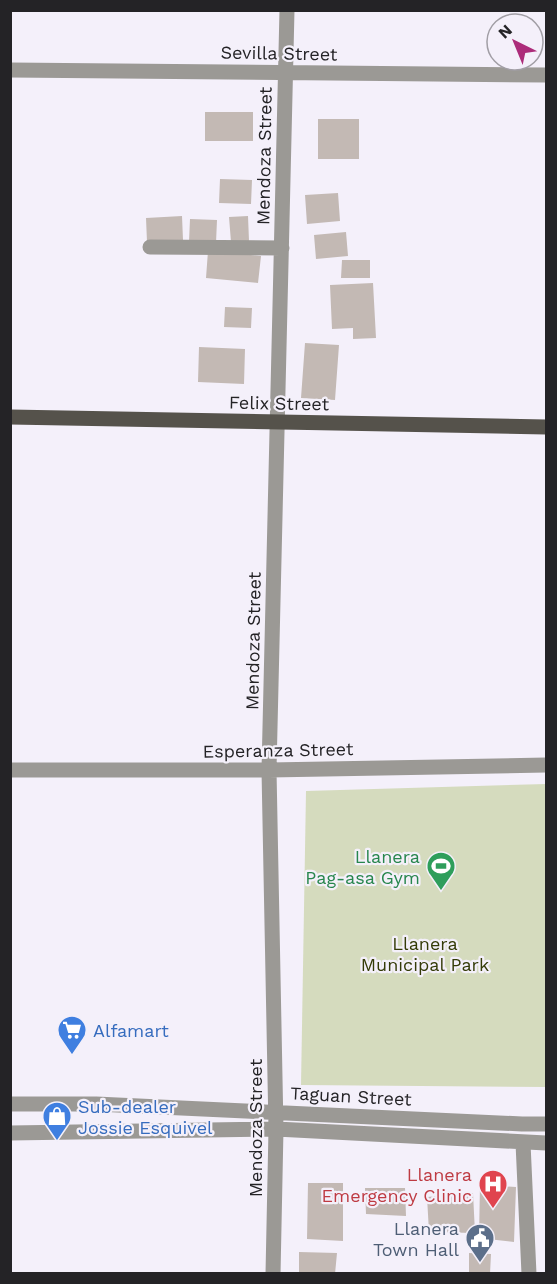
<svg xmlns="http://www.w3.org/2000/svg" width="557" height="1284" font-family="'Work Sans',sans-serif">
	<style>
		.green { fill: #d5dbbe }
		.building { fill: #c3b9b4 }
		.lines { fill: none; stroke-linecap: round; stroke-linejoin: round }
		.minor { stroke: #9b9995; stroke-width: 15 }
		.major { stroke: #55524b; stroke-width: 15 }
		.labels { text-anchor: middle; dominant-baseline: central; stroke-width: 4.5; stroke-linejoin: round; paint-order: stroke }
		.street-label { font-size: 18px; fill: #242326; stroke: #f4f0fa }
		.leisure-label { font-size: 18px; fill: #27864d; stroke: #f4f0fa; text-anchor: end }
		.park-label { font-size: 18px; fill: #343b07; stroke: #f4f0fa }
		.shop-label { font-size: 18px; fill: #366cbe; stroke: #f4f0fa; text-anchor: start }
		.health-label { font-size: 18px; fill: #be3a42; stroke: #f4f0fa; text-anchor: end }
		.service-label { font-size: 18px; fill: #4e5e75; stroke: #f4f0fa; text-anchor: end }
	</style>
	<rect width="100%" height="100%" fill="#f4f0fa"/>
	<!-- green -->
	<path class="green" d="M546,784V1087L301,1085L306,791Z"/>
	<!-- building -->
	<path class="building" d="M205,112H253V141H205Z
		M318,119H359V159H318Z
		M220,179L252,180L251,204L219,203Z
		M338,193L340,221L307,224L305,195Z
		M182,216L183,240L147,242L146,218Z
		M248,216L249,241L231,242L229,217Z
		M190,219L217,220L216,243L189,242Z
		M346,232L348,256L316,259L314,235Z
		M208,251L261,256L258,283L206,278Z
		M342,260H370V278H341Z
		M373,283L376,338L353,339V328L332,329L330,285Z
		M225,307L252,308L251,328L224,327Z
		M305,343L339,345L335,400L301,398Z
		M199,347L245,349L244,384L198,382Z
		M308,1183H343V1241L307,1239Z
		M480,1185L516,1187L514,1242L479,1238Z
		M365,1188H405L406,1216L366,1214Z
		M473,1193L475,1233L429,1232L427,1197Z
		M299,1252L337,1253L335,1274H299Z
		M469,1253L491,1254L490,1274H469Z"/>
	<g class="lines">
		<!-- minor -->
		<path class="minor" d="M10,70L546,75
			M150,247L282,248
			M10,770H269L546,765
			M10,1104H96L522,1124H546
			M10,1133L276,1129L546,1143
			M523,1143L529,1274
			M273,1274L276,1129L269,770L287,10"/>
		<!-- major -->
		<path class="major" d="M10,417L546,427"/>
	</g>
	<!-- icons -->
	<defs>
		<g id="stadium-pin" transform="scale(1.5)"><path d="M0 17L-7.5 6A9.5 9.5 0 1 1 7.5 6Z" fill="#2e9e5b" stroke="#f4f0fa"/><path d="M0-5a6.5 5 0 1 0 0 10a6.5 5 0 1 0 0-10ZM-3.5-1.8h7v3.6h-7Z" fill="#fff"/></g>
		<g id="supermarket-pin" transform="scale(1.5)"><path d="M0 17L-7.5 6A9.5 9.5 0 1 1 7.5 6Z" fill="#3f7fe0" stroke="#f4f0fa"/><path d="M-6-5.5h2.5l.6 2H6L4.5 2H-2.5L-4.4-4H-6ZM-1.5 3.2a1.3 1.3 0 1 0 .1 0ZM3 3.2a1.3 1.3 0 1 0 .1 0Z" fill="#fff"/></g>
		<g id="shop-pin" transform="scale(1.5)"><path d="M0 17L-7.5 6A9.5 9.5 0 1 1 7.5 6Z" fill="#3f7fe0" stroke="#f4f0fa"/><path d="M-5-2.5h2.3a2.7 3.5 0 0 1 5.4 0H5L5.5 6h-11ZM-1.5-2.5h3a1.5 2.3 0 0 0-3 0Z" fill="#fff"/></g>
		<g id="hospital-pin" transform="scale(1.5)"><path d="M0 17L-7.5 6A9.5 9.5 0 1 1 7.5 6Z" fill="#e0444e" stroke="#f4f0fa"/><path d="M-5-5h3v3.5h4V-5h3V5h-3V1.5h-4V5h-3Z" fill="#fff"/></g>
		<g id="civic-pin" transform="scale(1.5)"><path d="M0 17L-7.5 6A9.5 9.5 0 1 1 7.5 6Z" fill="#5c6f8a" stroke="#f4f0fa"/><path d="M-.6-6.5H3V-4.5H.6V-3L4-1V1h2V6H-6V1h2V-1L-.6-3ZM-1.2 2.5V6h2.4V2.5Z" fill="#fff"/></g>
	</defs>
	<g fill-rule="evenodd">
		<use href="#stadium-pin" x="441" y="866"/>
		<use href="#supermarket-pin" x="72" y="1030"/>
		<use href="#shop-pin" x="57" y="1116"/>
		<use href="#hospital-pin" x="493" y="1184"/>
		<use href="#civic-pin" x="480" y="1238"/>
	</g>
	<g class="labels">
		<!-- street labels -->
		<g class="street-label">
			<text transform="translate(279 53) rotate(1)">Sevilla Street</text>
			<text transform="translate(264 156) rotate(-89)">Mendoza Street</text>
			<text transform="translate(279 403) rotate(1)">Felix Street</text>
			<text transform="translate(253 641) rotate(-89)">Mendoza Street</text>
			<text transform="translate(278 750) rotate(-1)">Esperanza Street</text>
			<text transform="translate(351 1096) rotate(3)">Taguan Street</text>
			<text transform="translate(255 1128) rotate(-90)">Mendoza Street</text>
		</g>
		<!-- leisure labels -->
		<g class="leisure-label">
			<text x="420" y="856">Llanera<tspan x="420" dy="21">Pag-asa Gym</tspan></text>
		</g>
		<!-- park labels -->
		<g class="park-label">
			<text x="425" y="943">Llanera<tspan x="425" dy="21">Municipal Park</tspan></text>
		</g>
		<!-- shop labels -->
		<g class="shop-label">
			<text x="93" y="1030">Alfamart</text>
			<text x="78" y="1106">Sub-dealer<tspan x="78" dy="21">Jossie Esquivel</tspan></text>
		</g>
		<!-- health labels -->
		<g class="health-label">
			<text x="472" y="1174">Llanera<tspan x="472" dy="21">Emergency Clinic</tspan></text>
		</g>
		<!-- service labels -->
		<g class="service-label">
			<text x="459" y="1228">Llanera<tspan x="459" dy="21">Town Hall</tspan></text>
		</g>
	</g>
	<!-- border -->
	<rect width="557" height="1284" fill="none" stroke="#242326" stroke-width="24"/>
	<!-- north arrow -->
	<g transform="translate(515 42) rotate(317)"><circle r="28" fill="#f4f0fa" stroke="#a19ea5" stroke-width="1.5"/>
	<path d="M0-4.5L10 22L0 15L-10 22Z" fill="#ac2c7a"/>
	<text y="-9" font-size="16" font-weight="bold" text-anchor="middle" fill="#242326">N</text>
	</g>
</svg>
